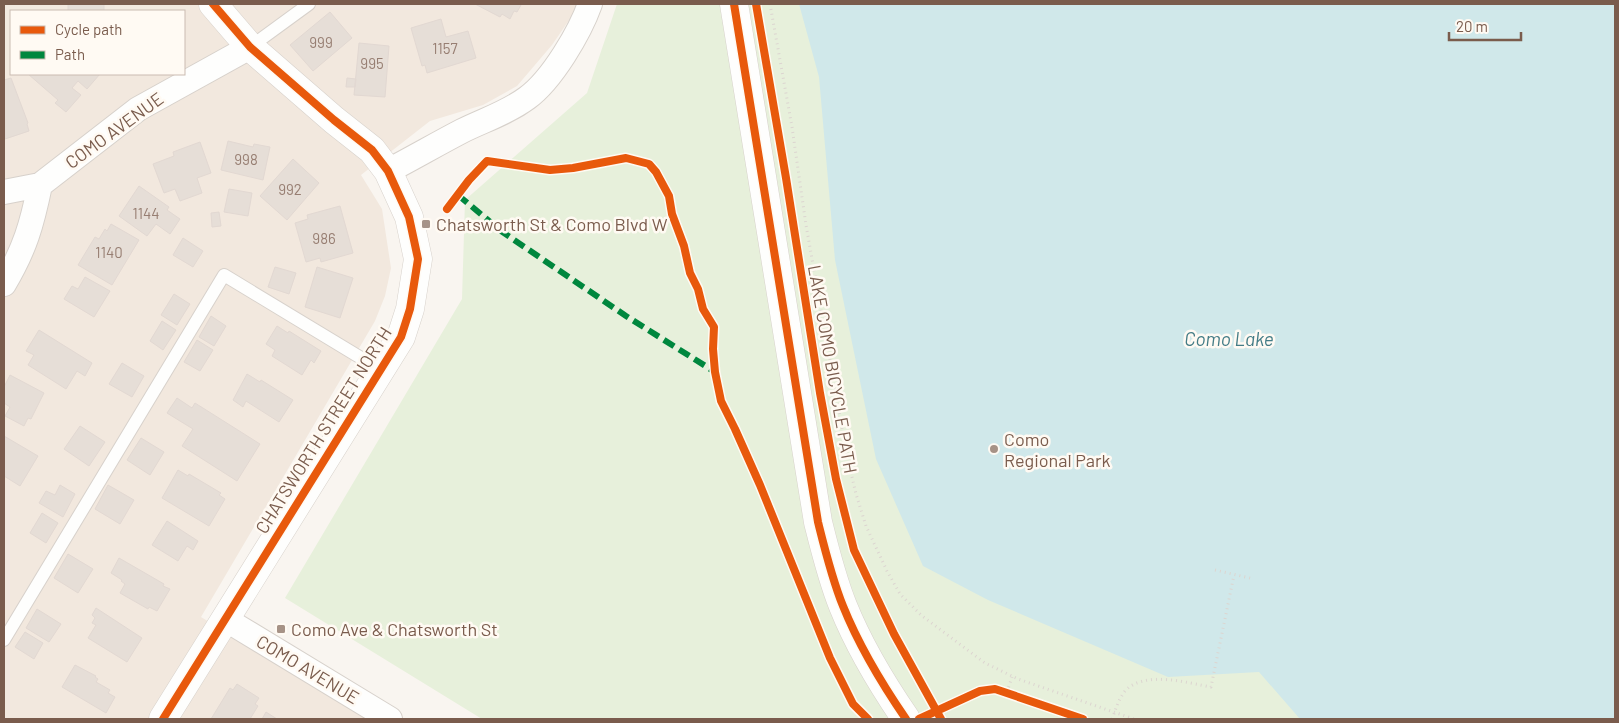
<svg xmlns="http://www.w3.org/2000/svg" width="1619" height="723" font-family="Barlow,sans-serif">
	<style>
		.residential { fill: #f2e8de; fill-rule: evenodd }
		.green { fill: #e7f0db }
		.water { fill: #d0e8ea }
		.building { fill: #e6ded7; stroke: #e2d8d2 }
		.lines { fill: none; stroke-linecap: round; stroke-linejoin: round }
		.service-casing { stroke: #d7d1cb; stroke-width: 14 }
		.minor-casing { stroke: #d7d1cb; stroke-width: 26 }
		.tertiary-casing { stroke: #d7d1cb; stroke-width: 29 }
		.path { stroke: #dcd5d0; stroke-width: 3; stroke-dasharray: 1 4; stroke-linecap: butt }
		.service { stroke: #fefefd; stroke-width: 12 }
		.minor { stroke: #fefefd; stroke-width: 24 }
		.tertiary { stroke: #fefefd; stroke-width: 28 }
		.quiet { stroke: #00873e; stroke-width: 6; stroke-dasharray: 12 6; stroke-linecap: butt }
		.cycleway-casing { stroke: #fffaf3; stroke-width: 11 }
		.cycleway { stroke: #e8590c; stroke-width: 8 }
		.poi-dot { fill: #a69286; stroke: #fffaf3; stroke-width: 2 }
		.labels { text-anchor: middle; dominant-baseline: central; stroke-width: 5; stroke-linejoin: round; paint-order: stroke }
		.number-label { font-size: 15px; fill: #977e72 }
		.street-label { font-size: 18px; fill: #7a5c4d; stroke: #fffaf3 }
		.poi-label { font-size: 18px; fill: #7a5c4d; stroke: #fffaf3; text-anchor: start }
		.water-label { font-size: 19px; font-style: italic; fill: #437c86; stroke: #fffaf3 }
	</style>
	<rect width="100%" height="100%" fill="#f9f5f0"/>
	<!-- residential -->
	<path class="residential" d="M4,4H578L574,13L552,45L517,86L483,105L430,121L361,175L382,209L391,268L385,296L375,321L201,617L368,719H4ZM11,11H184V74H11Z"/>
	<!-- green -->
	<path class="green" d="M617,4H1615V719H482L285,598L462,299L465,200L587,93Z"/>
	<!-- water -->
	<path class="water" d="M799,4H1615V719H1300L1259,672L1168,677L988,600L923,566L876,459L835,260L819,77Z"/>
	<!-- building -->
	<path class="building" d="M68,4H104V11H68Z
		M475,4H519L521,5L517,12L514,11L510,19L502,14L500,17Z
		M330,12L352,38L313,71L290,45Z
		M441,19L446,37L468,31L476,58L427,73L425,65L422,66L411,28Z
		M359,43L389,46L385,97L354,95Z
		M28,74H100L87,89L78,81L72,88L81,95L66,112L55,103L58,100Z
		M11,78L28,123L27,124L29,131L5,139L4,80Z
		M347,78L356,79L355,87H346Z
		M228,141L253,147L254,144L270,147L263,180L221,170Z
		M200,142L211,173L197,178L202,193L180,201L175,189L164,193L153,164L174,156L173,152Z
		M293,159L319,183L287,220L260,196Z
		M139,186L169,207L167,210L180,219L170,234L156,224L147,236L119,216Z
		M229,189L252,193L248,216L224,212Z
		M340,206L353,253L321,262L320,258L306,262L295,223L308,219L307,215Z
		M219,212L221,226L212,227L211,213Z
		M111,224L139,240L112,285L78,265L95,237L99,239L105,229L107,231Z
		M183,238L203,251L193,267L173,255Z
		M275,267L296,273L289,294L268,287Z
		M317,267L353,278L340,318L305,307Z
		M85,277L110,291L94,317L64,299L72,286L78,289Z
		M174,294L190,304L177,325L161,315Z
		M211,316L226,326L214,346L199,337Z
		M162,321L176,330L163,350L150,341Z
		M277,326L288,333L289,331L321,351L314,363L311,360L302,375L272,356L275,350L266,344Z
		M39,330L92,363L85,376L77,371L66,389L28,365L34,355L26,351Z
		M197,340L213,350L200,371L184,362Z
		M122,363L144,376L132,397L109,384Z
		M247,374L260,382L261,380L293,400L279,422L246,401L243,407L233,400Z
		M10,375L44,393L31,419L28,418L24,426L5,416L10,407L4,403V387Z
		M177,398L192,408L195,403L260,444L237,481L182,446L193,429L167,413Z
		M80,426L105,442L89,466L64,449Z
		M4,436L38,456L20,486L4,476Z
		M141,438L164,452L150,475L127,460Z
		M178,470L188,476L189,474L221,493L219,495L225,499L209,526L162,498Z
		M60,485L75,494L63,517L39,503L46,491L55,495Z
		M108,485L134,500L120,524L95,509Z
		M42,513L58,523L46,543L30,533Z
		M167,521L198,541L193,550L187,546L178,561L152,545Z
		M68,554L93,569L78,593L54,578Z
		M119,558L164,584L163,586L170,589L157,611L149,607L148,609L120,593L125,584L121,581L122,580L111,573Z
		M96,608L142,638L127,662L88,638L96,625L92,623L95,618L92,615Z
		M37,609L61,624L49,642L26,628Z
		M25,632L43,643L34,659L15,647Z
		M75,665L96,676L95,677L98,679L96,682L110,690L108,693L115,697L106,713L62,687Z
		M237,684L259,698L255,704L258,706L250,719H211L230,688L233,690Z
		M266,712L277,719H262Z"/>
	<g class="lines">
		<!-- service casing -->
		<g class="service-casing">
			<path id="service" d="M250,47L309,4
				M4,640L224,275L381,370"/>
		</g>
		<!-- minor casing -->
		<g class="minor-casing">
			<path id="minor" d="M388,171C413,158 437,144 462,131C484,120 507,113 527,98C552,80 580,32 590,4
				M4,192L40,185L138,109L250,47
				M4,284C25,249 32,224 40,185
				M225,619L390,719"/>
		</g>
		<!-- tertiary casing -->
		<g class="tertiary-casing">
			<path id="tertiary" d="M734,4L818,522C825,550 832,579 843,606C859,646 882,684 906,719
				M163,719L401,337L410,309L418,259L409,217L388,171L372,150L334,120L250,47L213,4"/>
		</g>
		<!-- path -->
		<path class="path" d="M770,4L792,127L806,225L847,456L856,494L866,526L887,571L900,594L921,615L985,663L1018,679L1134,719
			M1215,570L1254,579
			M1007,692L1012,677
			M1112,719C1116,709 1118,700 1125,691C1144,670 1188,683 1211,687L1234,575"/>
		<!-- service -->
		<use href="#service" class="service"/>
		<!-- minor -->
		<use href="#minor" class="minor"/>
		<!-- tertiary -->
		<use href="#tertiary" class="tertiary"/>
		<!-- quiet -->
		<path class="quiet" d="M458,195L501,231L626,316L715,372"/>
		<!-- cycleway casing -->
		<g class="cycleway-casing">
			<path id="cycleway" d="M734,4L818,522C825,550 832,579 843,606C859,646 882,684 906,719
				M756,4L786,178L820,393L836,479L854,550L894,634L941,719
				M447,209L469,180L487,161L550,170L573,168L626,158L649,164L656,172L669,196L672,214L684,246L690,273L698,289L703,309L714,327L713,349L715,372L721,401L735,429L760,485L830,658L853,704L868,719
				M163,719L401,337L410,309L418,259L409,217L388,171L372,150L334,120L250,47L213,4
				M919,719L980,691L995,689L1083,719"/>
		</g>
		<!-- cycleway -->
		<use href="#cycleway" class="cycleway"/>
	</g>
	<!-- markers -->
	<g class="poi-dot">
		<rect x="421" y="219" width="10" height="10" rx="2.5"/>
		<circle cx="994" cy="449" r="5"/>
		<rect x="276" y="624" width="10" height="10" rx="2.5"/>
	</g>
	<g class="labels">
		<!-- number labels -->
		<g class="number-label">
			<text x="321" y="42">999</text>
			<text x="445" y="48">1157</text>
			<text x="372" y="63">995</text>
			<text x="246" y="159">998</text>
			<text x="290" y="189">992</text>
			<text x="146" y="213">1144</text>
			<text x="324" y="238">986</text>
			<text x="109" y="252">1140</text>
		</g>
		<!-- street labels -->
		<g class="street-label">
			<text transform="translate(114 130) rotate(-36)">COMO AVENUE</text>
			<text transform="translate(833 369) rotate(80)">LAKE COMO BICYCLE PATH</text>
			<text transform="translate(323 430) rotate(-58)">CHATSWORTH STREET NORTH</text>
			<text transform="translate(308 669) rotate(31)">COMO AVENUE</text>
		</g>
		<!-- poi labels -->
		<g class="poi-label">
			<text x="436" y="224">Chatsworth St &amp; Como Blvd W</text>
			<text x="1004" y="439">Como<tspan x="1004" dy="21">Regional Park</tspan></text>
			<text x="291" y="629">Como Ave &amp; Chatsworth St</text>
		</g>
		<!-- water labels -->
		<g class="water-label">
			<text x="1229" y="338">Como Lake</text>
		</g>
	</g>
	<!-- border -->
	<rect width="1619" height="723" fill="none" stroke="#7a5c4d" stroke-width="10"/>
	<!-- legend -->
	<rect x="10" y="10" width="175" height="65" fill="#fffaf3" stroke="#cabbb1"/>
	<rect x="20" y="26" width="25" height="8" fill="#e8590c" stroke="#cabbb1"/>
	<text x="55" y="35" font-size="15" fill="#7a5c4d">Cycle path</text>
	<rect x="20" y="51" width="25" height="8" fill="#00873e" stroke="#cabbb1"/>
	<text x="55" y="60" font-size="15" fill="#7a5c4d">Path</text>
	<!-- scale -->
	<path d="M1449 32v8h72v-8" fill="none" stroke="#7a5c4d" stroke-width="2.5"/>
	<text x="1456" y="32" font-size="15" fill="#7a5c4d" stroke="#fffaf3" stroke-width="4" paint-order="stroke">20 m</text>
</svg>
